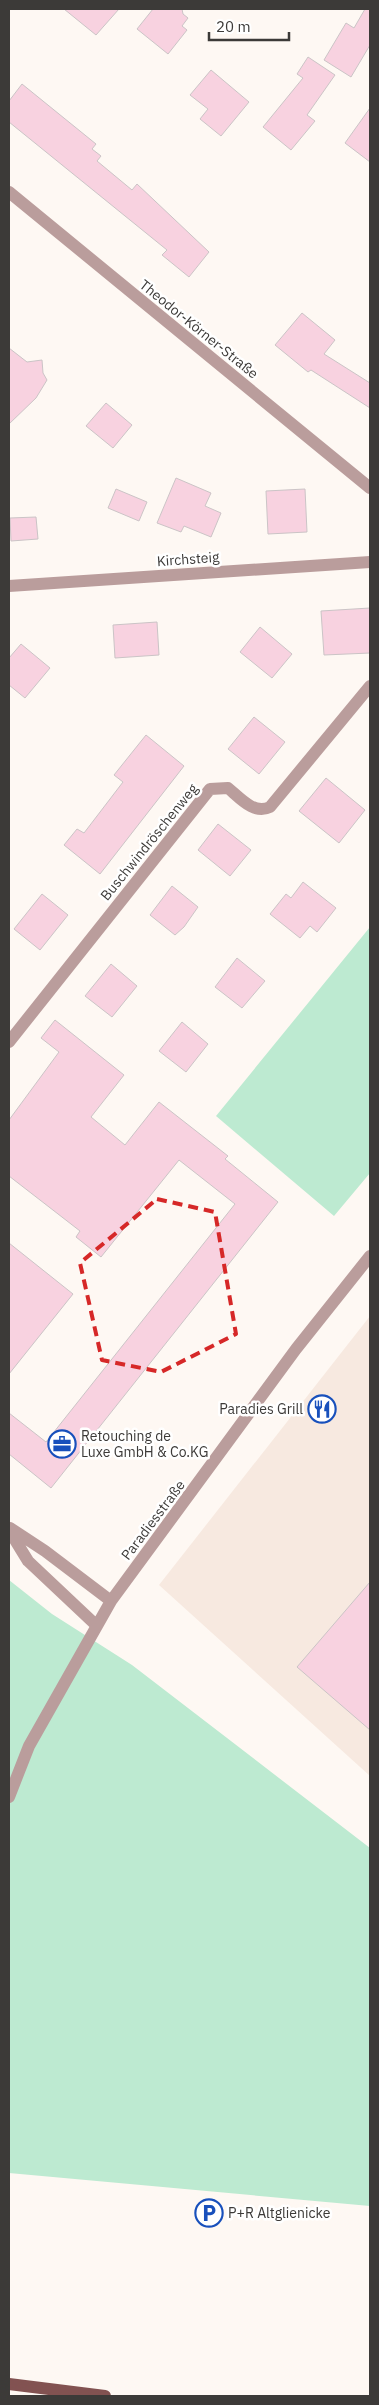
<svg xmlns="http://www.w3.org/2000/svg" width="379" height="2405" font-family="'IBM Plex Sans',sans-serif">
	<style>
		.built { fill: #f7e9e0 }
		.green { fill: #bdead1 }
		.building { fill: #f8d2e0; stroke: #cbc4c6 }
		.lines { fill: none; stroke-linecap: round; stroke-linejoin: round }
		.minor { stroke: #ba9d9c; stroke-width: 12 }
		.primary { stroke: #825251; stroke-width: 12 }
		.marked { fill: none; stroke: #d62828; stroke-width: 4; stroke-dasharray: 10 6; stroke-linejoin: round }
		.labels { text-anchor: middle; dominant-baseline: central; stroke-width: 5; stroke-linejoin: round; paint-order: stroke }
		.street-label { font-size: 14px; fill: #3c3a38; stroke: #fff }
		.poi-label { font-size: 14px; fill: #3c3a38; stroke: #fff; text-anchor: start }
	</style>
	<rect width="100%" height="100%" fill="#fef8f3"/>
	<!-- built -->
	<path class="built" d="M370,1316V1776L159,1585Z"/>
	<!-- green -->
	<path class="green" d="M370,927V1173L334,1216L216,1116Z
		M9,1580L52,1614L132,1665L370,1848V2206L9,2173Z"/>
	<!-- building -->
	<path class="building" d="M64,9H119L96,35Z
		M153,9H182L183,14L188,18L182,26L187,30L168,54L137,29Z
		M365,9H370V45L351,77L324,60L346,23L354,28Z
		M308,57L335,75L307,115L315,121L291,150L263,127L303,78L297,74Z
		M211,70L249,102L221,136L200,119L208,109L190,95Z
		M22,84L96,144L92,149L101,156L97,161L132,190L137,184L209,252L189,277L162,255L167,250L9,122V101Z
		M370,108V162L345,143Z
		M302,313L335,340L324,354L370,383V408L311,370L308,372L275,345Z
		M9,348L27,362L42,360L43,373L47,380L36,398L9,424Z
		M106,403L132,425L113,448L86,426Z
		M176,478L211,493L205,506L221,513L211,537L184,526L181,532L157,523Z
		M116,489L147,502L139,521L108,508Z
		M305,489L307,532L268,534L266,491Z
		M36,517L38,539L11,541L10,518Z
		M370,608V653L324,655L321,611Z
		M157,622L159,655L115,658L113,625Z
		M260,627L292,654L272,678L240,652Z
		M21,644L50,668L25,698L9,685V658Z
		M254,717L285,742L259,774L228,749Z
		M146,735L184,766L100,874L64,845L77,829L84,833L123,782L114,775Z
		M326,778L365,810L339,843L299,811Z
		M218,824L251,850L230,876L198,850Z
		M303,882L336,908L317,932L310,926L300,938L270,914L286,894L291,898Z
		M172,886L198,907L184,927L175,935L150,915Z
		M42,894L68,915L40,950L14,929Z
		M237,958L265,981L242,1008L215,987Z
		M111,964L137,986L112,1017L85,996Z
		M55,1020L124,1075L91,1117L125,1145L159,1102L228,1156L225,1159L278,1202L51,1488L9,1454V1413L46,1442L235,1204L179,1160L101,1257L76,1237L80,1231L9,1176V1120L59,1052L41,1038Z
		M182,1022L208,1044L186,1072L159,1051Z
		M9,1243L73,1294L9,1374Z
		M370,1582V1730L297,1667Z"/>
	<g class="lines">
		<!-- minor -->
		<path class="minor" d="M9,192L370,488
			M9,586L370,562
			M9,1042L210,789L228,788C240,798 254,815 270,807L370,686
			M10,1528L45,1551L111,1601
			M9,1530L28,1561L97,1626
			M9,1797L29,1746L111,1601L296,1349L370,1256"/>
		<!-- primary -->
		<path class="primary" d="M9,2384L105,2396"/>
	</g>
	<!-- marked area -->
	<path class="marked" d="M157,1199L215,1212L236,1334L161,1372L102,1360L80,1263Z"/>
	<!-- icons -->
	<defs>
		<g id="restaurant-ring" transform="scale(1.4375)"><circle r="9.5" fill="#fff" stroke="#1850bc" stroke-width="1.5"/><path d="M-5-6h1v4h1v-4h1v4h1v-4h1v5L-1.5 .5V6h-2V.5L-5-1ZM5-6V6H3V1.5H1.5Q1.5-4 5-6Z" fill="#1850bc"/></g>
		<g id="office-ring" transform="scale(1.4375)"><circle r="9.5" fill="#fff" stroke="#1850bc" stroke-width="1.5"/><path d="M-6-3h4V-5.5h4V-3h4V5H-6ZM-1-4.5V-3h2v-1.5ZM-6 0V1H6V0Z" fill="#1850bc"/></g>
		<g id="parking-ring" transform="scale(1.4375)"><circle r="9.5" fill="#fff" stroke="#1850bc" stroke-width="1.5"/><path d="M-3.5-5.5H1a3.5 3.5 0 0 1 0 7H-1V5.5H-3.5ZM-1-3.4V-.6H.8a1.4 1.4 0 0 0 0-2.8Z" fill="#1850bc"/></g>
	</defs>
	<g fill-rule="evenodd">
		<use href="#restaurant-ring" x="322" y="1409"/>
		<use href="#office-ring" x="62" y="1444"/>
		<use href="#parking-ring" x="209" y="2213"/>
	</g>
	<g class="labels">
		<!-- street labels -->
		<g class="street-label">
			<text transform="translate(199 329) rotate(39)">Theodor-Körner-Straße</text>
			<text transform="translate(188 559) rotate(-4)">Kirchsteig</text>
			<text transform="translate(149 842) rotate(-51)">Buschwindröschenweg</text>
			<text transform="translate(153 1520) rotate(-53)">Paradiesstraße</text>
		</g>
		<!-- poi labels -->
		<g class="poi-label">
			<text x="303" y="1409" text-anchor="end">Paradies Grill</text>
			<text x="81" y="1436">Retouching de<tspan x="81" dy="16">Luxe GmbH &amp; Co.KG</tspan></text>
			<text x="228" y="2213">P+R Altglienicke</text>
		</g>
	</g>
	<!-- border -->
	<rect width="379" height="2405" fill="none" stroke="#3c3a38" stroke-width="20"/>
	<!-- scale -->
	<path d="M209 32v8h80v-8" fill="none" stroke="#3c3a38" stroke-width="2.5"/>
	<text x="216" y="32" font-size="15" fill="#3c3a38" stroke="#ffffff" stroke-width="4" paint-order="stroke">20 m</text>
</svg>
